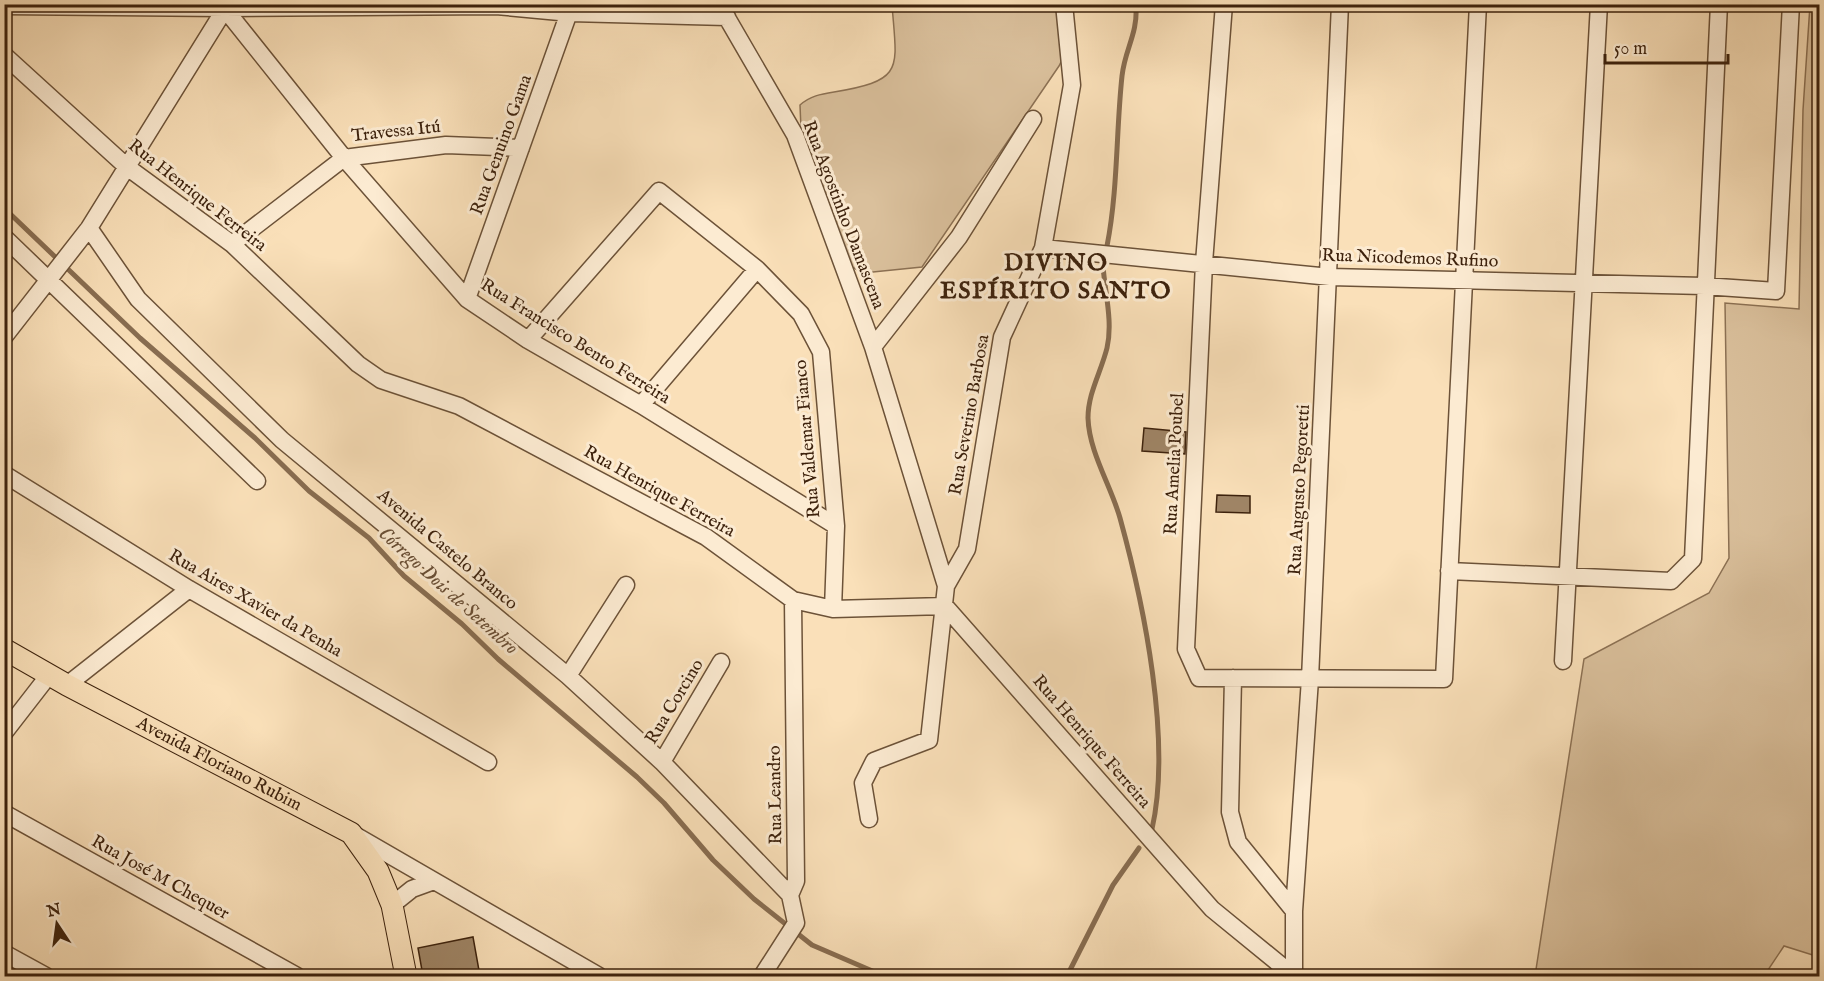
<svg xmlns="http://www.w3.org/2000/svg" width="1824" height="981" font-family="'IM FELL English',serif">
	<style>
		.green { fill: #dac09c; stroke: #8c7154; stroke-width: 1.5 }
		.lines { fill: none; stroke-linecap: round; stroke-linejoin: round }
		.stream { stroke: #886d51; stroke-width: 5 }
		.building { fill: #9f8566; stroke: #3d220d; stroke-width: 1.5 }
		.minor-casing { stroke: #6c5238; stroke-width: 19 }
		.major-casing { stroke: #3d220d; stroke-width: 23 }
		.minor { stroke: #fcebd2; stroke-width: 16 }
		.major { stroke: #fae0b9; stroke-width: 21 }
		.labels { text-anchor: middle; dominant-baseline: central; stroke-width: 6; stroke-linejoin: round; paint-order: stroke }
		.street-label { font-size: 18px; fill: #3d220d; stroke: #fcebd2 }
		.water-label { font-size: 20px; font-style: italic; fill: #694e35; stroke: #fcebd2 }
		.district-label { font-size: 24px; font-weight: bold; letter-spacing: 1.5px; fill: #3d220d; stroke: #fcebd2 }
	</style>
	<rect width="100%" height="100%" fill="#fae0b9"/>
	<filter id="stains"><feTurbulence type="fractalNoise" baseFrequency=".00333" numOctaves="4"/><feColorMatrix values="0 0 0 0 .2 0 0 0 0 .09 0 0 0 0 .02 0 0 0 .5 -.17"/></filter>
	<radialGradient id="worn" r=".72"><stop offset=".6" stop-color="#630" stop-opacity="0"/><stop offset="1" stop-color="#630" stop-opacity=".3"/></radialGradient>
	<!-- green -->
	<path class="green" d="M892,5H1059L1064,56L1059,66L922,267L863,273L852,267L801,129L800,105C810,96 821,94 834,92C905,80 897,70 892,5Z
		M1810,5H1820L1819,957L1784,946L1764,976H1535L1584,659L1709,593L1729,558L1725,303L1799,309L1803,110Z"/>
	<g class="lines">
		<!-- stream -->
		<path class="stream" d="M4,208L140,338L255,438L309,491L369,538L404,576L462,624L498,659L637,777L664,803L713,860L754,899L812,945L884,976
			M1107,246C1118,190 1116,132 1122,76C1125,48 1138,35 1136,4
			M1103,266C1105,293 1113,322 1107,348C1101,372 1088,393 1088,418C1089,452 1111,486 1120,518C1144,605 1172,741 1152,829
			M966,976L990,973L1002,976
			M1067,976L1113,885L1139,848"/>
	</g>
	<!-- building -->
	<path class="building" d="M1144,428L1186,432L1185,454L1142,451Z
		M1217,495L1250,496V513L1216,512Z
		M473,937L480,976H423L418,948Z"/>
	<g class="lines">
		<!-- minor casing -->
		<g class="minor-casing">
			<path id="minor" d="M221,4L344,158L467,299L528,340L641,405L836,526
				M719,4L795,135L873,347L946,586L929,740L874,761L863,783L869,819
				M1224,4L1204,263L1186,649L1199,678L1444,679L1478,4
				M4,6L225,8L496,6L570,13L727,17
				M4,55L127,167L232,244L358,364L381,380L459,406L706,537L793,600L833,609L945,606L1212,909L1294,976
				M89,228L138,299L282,440L568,676L662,762L790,895
				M4,237L257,481
				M232,244L344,158L446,145L521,148
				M1043,248L1330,277L1704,286L1776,291L1791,4
				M467,299L572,4
				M4,337L89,228L228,4
				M528,340L659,191L757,269L801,314L821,352L836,526L833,609
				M873,347L959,237L1033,119
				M641,405L757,269
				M4,474L189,589L488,762
				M1449,571L1671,581L1693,559L1719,4
				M946,586L967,549L1002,337L1043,248L1072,85L1064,4
				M1563,661L1599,4
				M568,676L626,585
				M1233,678L1230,812L1238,842L1294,911
				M67,685L189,589
				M4,733L49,675
				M662,762L721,662
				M4,813L297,976
				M353,834L599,976
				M392,905L412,889L434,881
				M4,953L46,976
				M762,976L796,923L790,895L796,881L793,600
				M1294,976V911L1310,679L1340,4"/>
		</g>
		<!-- major casing -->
		<g class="major-casing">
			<g id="major">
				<path id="s1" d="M4,649L67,685L351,833L378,871L392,905L406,976"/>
			</g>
		</g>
		<!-- minor -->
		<use href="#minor" class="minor"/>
		<!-- major -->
		<use href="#major" class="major"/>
	</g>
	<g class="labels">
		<!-- street labels -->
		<g class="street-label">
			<text transform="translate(396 132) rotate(-6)">Travessa Itú</text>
			<text transform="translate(502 145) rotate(-70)">Rua Genuino Gama</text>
			<text transform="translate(197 196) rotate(38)">Rua Henrique Ferreira</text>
			<text transform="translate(843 215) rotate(69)">Rua Agostinho Damascena</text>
			<text transform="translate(1410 259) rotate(2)">Rua Nicodemos Rufino</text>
			<text transform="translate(575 342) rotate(32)">Rua Francisco Bento Ferreira</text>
			<text transform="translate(970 415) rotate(-80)">Rua Severino Barbosa</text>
			<text transform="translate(808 439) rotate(-95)">Rua Valdemar Fianco</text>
			<text transform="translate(1175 464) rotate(-87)">Rua Amelia Poubel</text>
			<text transform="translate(1300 490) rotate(-87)">Rua Augusto Pegoretti</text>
			<text transform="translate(659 492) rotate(29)">Rua Henrique Ferreira</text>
			<text transform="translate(447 550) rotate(40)">Avenida Castelo Branco</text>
			<text transform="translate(255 604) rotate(30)">Rua Aires Xavier da Penha</text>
			<text transform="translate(675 702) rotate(-59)">Rua Corcino</text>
			<text transform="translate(1091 742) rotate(49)">Rua Henrique Ferreira</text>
			<text stroke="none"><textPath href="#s1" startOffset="244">Avenida Floriano Rubim</textPath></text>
			<text transform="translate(776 795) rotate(-91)">Rua Leandro</text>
			<text transform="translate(160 878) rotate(29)">Rua José M Chequer</text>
		</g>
		<!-- water labels -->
		<g class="water-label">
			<text transform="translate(448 591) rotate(42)">Córrego Dois de Setembro</text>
		</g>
		<!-- district labels -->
		<g class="district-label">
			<text x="1056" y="263">DIVINO<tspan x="1056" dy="28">ESPÍRITO SANTO</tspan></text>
		</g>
	</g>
	<!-- margin -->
	<rect width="1824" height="981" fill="none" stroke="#fae0b9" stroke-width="24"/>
	<rect x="6" y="6" width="1812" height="969" fill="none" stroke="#3d220d" stroke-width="3"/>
	<rect x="12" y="12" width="1800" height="957" fill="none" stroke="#3d220d" stroke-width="1.5"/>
	<!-- north arrow -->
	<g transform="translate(57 924) rotate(347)" stroke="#fcebd2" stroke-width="4.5" paint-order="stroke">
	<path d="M0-4.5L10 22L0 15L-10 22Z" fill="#3d220d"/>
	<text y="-9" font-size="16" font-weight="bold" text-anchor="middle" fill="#3d220d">N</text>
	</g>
	<!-- scale -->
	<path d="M1605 54v9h123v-9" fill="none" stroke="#3d220d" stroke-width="3"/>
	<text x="1614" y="54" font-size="18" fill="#3d220d" stroke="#fcebd2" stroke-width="4.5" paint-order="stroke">50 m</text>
	<rect width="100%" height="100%" filter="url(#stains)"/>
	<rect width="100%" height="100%" fill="url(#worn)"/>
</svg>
